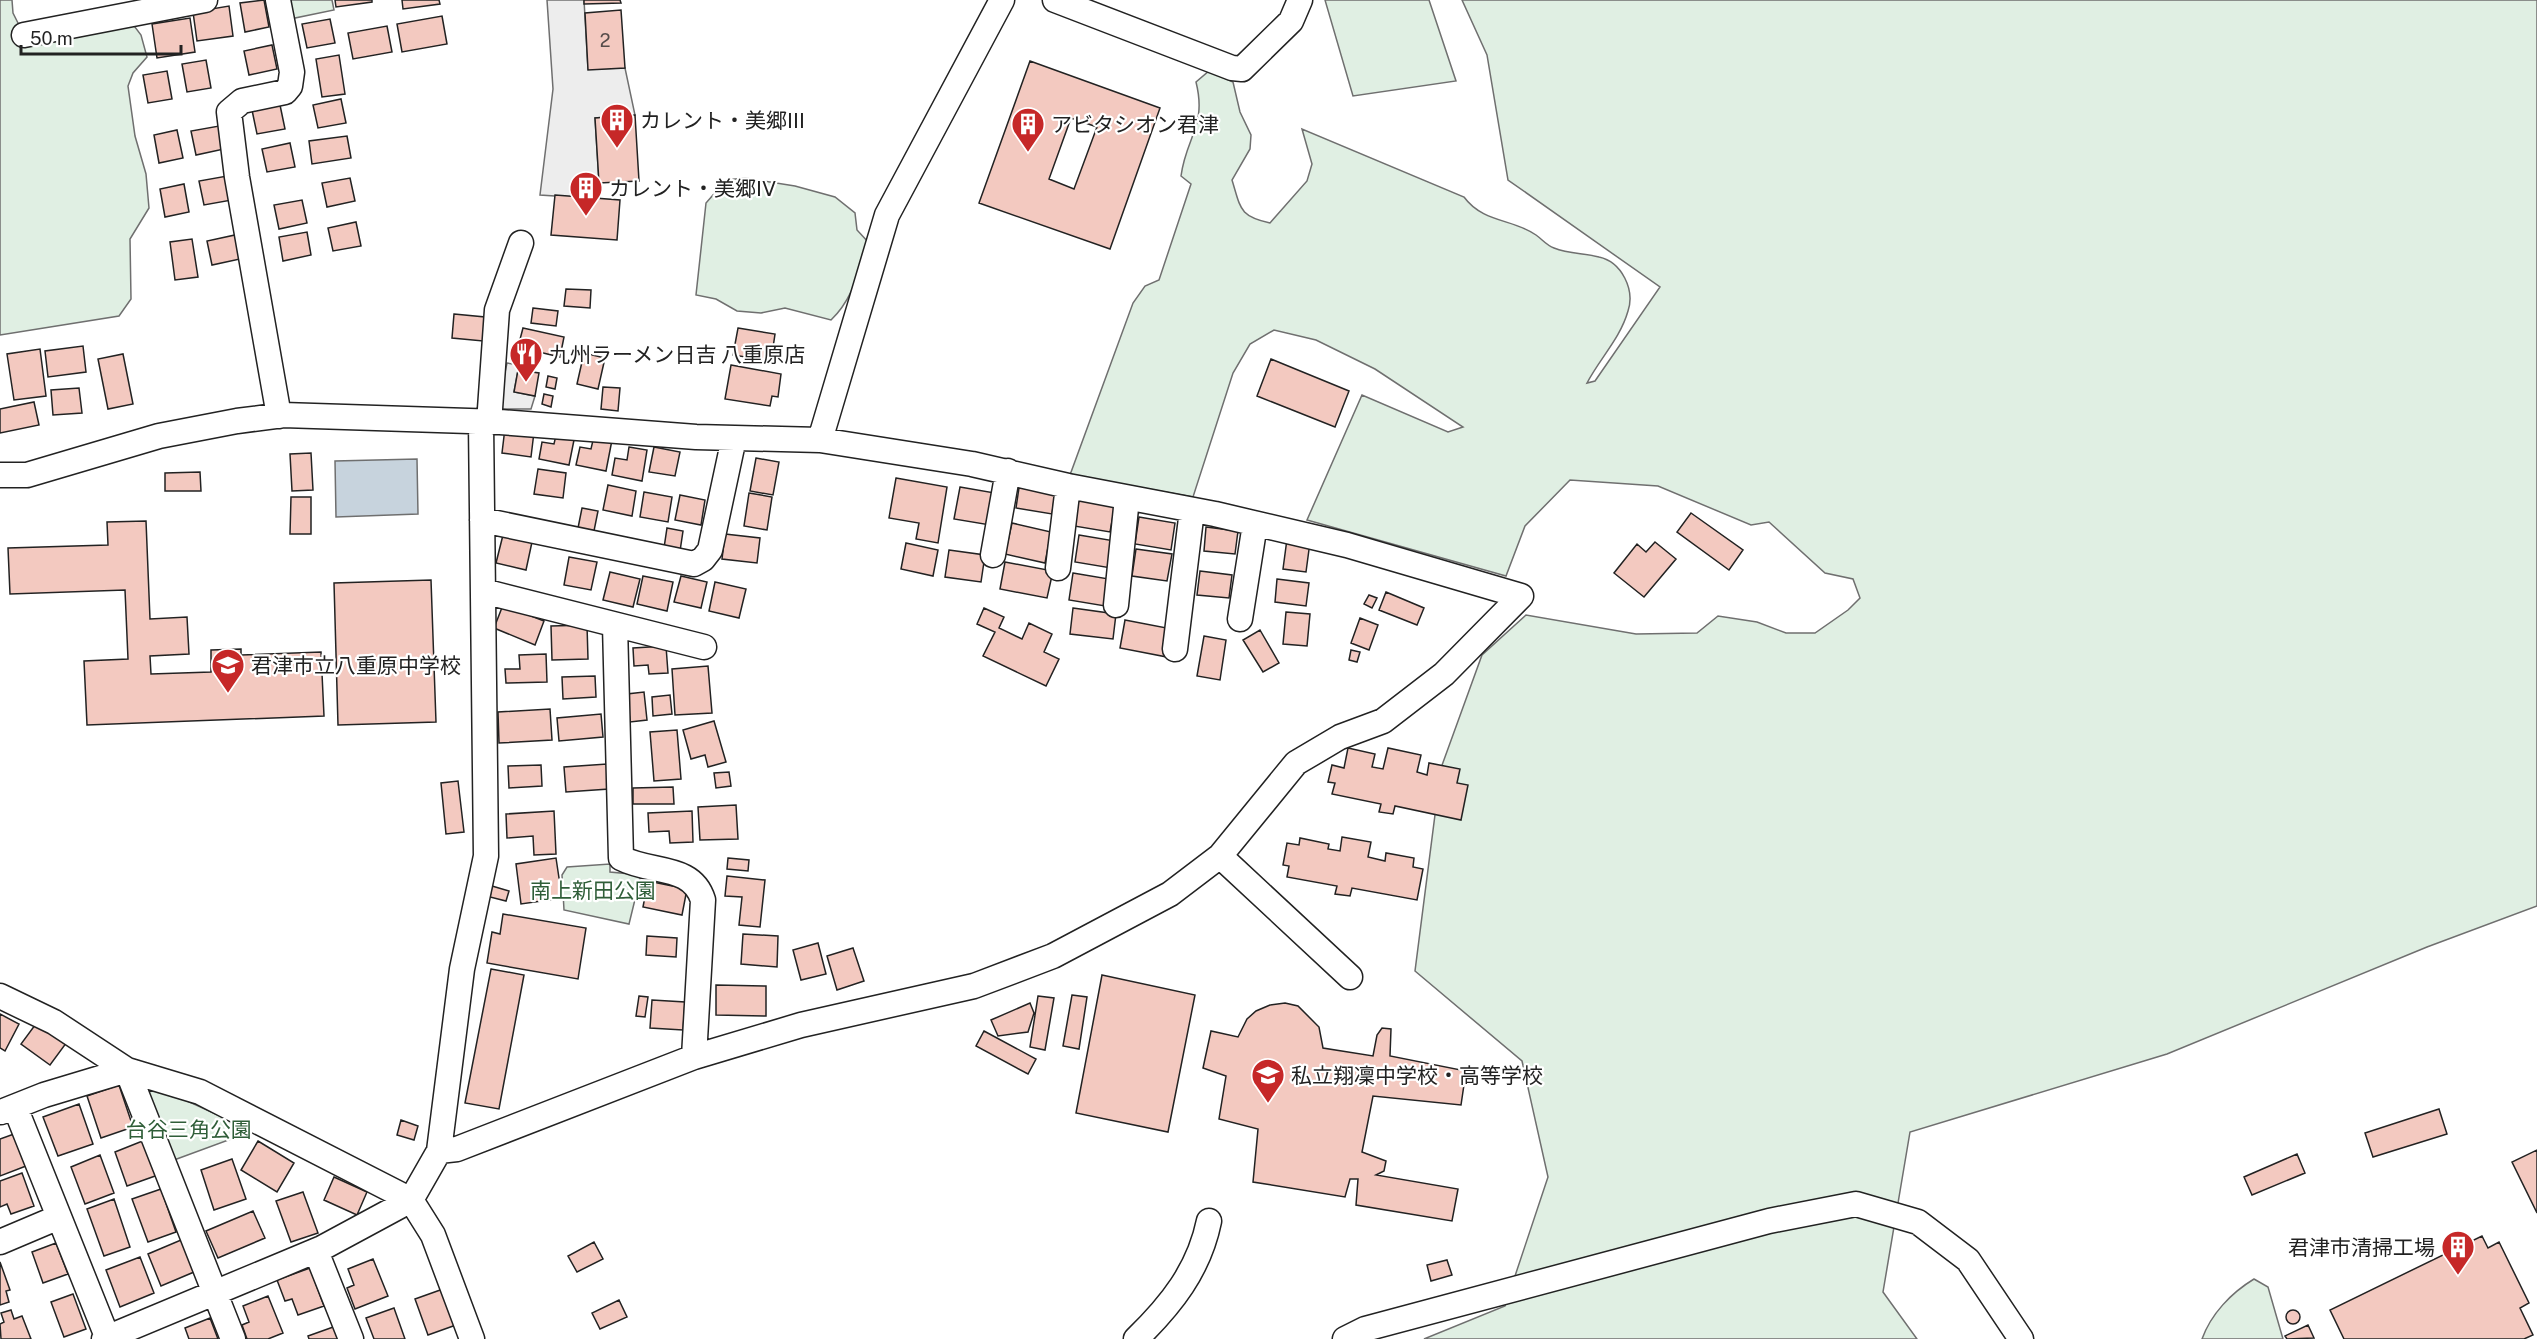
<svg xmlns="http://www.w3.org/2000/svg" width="2537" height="1339" font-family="'Public Sans','Noto Sans JP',sans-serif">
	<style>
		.green { fill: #e0efe3; stroke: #6f6f6f; stroke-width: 1.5 }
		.parking { fill: #ededed; stroke: #6f6f6f; stroke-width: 1.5 }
		.water { fill: #c7d3dd; stroke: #6f6f6f; stroke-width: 1.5 }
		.building { fill: #f3c9c0; stroke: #222; stroke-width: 1.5; fill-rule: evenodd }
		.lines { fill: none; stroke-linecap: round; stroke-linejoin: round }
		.minor-casing { stroke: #222; stroke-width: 27 }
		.minor { stroke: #fff; stroke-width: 24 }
		.labels { text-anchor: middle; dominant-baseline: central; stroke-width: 4.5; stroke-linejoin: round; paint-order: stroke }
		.number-label { font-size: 18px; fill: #564c4a }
		.poi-label { font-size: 21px; fill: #222; stroke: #fff; text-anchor: start }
		.park-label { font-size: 21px; fill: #2f5e38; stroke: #fff }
	</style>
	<rect width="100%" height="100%" fill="#fff"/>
	<!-- green -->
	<path class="green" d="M0,0H12L13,13L20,27L123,11L141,35L147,57L133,73L128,86L135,136L146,174L149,208L130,239L131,299L119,316L0,335Z
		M285,0H332L334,10L290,19Z
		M1325,0H1429L1456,81L1353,96Z
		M1462,0H2537V906L2427,947L2167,1054L1910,1132L1883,1292L1917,1339H1424L1505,1306L1548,1177L1522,1061L1415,971L1441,768L1482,655L1526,615L1636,634L1697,633L1718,616L1757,622L1786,633H1815L1848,610L1860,598L1853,579L1825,573L1769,522L1751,525L1658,486L1570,480L1525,526L1506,576L1307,520L1362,395L1448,432L1463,427L1375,369L1316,340L1274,330L1250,344L1233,373L1193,497L1070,475L1133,303L1145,286L1159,280L1191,184L1181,176C1186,137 1207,126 1196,82L1209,71L1233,82L1240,112L1251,135L1250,149L1232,180C1241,209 1239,216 1270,223L1307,181L1312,164L1302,129L1464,197C1483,223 1514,219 1536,235C1543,240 1546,245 1554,248C1569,254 1584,253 1599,257C1622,262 1635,290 1628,311C1620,339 1600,358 1587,383L1595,381L1660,287L1508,180L1487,55Z
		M745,178L795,186L835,197L855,213L857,230L869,243C859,271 853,299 831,320L785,308L761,313L737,311L716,299L696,295L706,203L726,180Z
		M610,864V872L641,875L629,924L564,910L562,875L567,867Z
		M137,1078L253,1131L174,1160Z
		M2254,1279L2268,1287L2283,1339H2202C2211,1314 2231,1293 2254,1279Z"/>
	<!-- parking -->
	<path class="parking" d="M547,0H584L588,69L625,68L635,115L595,118L600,199L540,195L553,89Z
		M507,363L519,365L514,392L535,396L531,409H501L502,386Z"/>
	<!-- water -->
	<path class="water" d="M417,459L418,514L336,517L335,461Z"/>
	<!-- building -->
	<path class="building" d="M264,0L269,27L245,32L240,3Z
		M335,0H372V2L336,7Z
		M402,0H439L440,4L403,9Z
		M584,0H620L621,3L584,4Z
		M229,6L233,36L197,41L193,12Z
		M621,10L625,68L588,70L585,13Z
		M442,16L447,44L402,52L397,24Z
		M190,18L195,52L157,58L152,24Z
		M330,19L335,43L307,48L302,24Z
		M387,26L392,52L353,59L348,33Z
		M272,45L277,69L249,75L244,51Z
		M339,55L345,94L322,97L316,59Z
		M206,60L211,88L187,92L182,64Z
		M1030,61L1160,108L1110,249L979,203ZM1071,118L1097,127L1074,189L1049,179Z
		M167,71L172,99L148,103L143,75Z
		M341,99L346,123L318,128L313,105Z
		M280,105L285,129L257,134L252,110Z
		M635,115L639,181L599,183L595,118Z
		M219,126L224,149L196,155L191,131Z
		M177,130L183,158L159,163L154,135Z
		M347,136L351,158L312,164L309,141Z
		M290,143L295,167L267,172L262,149Z
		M227,176L232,200L204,205L199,181Z
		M350,178L355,201L327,207L322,183Z
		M184,184L189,212L165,217L160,189Z
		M555,195L620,200L617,240L551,235Z
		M302,200L307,223L279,229L274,205Z
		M356,222L361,246L333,251L328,228Z
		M307,232L311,255L283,261L279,237Z
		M235,235L240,259L212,265L207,241Z
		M192,239L198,277L175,280L170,242Z
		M566,289L591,290L590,308L564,306Z
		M533,308L558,311L556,326L531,323Z
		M454,314L485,317L483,341L452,338Z
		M523,328L564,337L560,357L518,347Z
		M738,328L775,334L771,361L733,355Z
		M83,346L86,372L48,377L45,351Z
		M40,349L46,396L14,400L7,354Z
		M584,353L605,358L598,389L577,384Z
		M123,354L133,404L108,409L98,359Z
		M1271,359L1349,391L1335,427L1257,396Z
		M731,365L781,374L778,397L772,396L770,406L725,399Z
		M518,370L539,373L535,396L514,392Z
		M548,376L557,378L555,389L546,387Z
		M603,387L620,388L618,411L601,409Z
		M79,388L82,413L53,415L51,390Z
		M544,394L553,396L551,407L542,404Z
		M34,402L39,425L0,433V409Z
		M505,428L534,432L531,457L502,453Z
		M557,431L575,435L569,465L539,459L542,442L554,444Z
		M594,436L612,440L606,471L576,465L580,447L591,449Z
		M629,447L647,450L642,481L612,475L615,458L627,460Z
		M654,447L680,452L675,476L649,472Z
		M311,453L313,490L292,491L290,454Z
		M756,458L779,462L773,495L750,491Z
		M538,469L566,473L563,498L534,494Z
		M200,472L201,491H165V473Z
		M896,478L947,487L938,543L916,539L919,523L889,518Z
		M1020,481L1056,487L1052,514L1016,508Z
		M608,485L636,491L632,516L603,510Z
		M960,487L995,493L990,525L954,519Z
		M644,492L672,497L668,522L640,517Z
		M749,493L772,497L767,530L744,526Z
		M680,495L705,500L701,525L675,520Z
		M291,497H311V534H290Z
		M1079,499L1115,505L1110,532L1074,526Z
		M582,508L598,511L594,531L578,528Z
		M1691,513L1743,550L1729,570L1677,532Z
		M1139,517L1175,523L1171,550L1135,544Z
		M146,521L150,619L187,617L189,654L150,656L151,674L211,672V650L241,649V655L321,652L324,716L87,725L84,661L128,659L125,590L10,594L8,548L108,545L107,522Z
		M1012,523L1051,532L1045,563L1005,554Z
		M1206,527L1238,531L1235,554L1204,551Z
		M667,528L683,531L680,551L664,548Z
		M725,534L760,538L757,563L722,559Z
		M503,535L532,542L526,570L496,563Z
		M1079,535L1115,541L1111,568L1075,562Z
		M1287,539L1310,542L1306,572L1283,569Z
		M1655,542L1676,559L1644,597L1614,573L1637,544L1646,552Z
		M906,543L938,550L933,576L901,569Z
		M1136,549L1172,554L1167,581L1132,576Z
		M949,550L985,555L981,582L945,577Z
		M569,557L597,562L591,590L564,585Z
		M1005,562L1053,571L1047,598L1000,589Z
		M1200,571L1232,575L1229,598L1197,595Z
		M610,572L640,579L633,607L603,600Z
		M1073,573L1109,579L1105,606L1069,600Z
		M643,576L673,582L667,611L637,604Z
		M681,576L707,582L701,608L674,602Z
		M1277,579L1309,583L1306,606L1275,602Z
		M431,580L436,722L338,725L334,583Z
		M715,582L746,589L739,618L709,611Z
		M1386,592L1424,608L1417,625L1379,610Z
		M1369,595L1377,598L1372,608L1364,604Z
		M503,605L544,621L535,645L494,628Z
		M984,608L1004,617L999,628L1022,639L1029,623L1052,634L1044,652L1059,659L1046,686L983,656L995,632L977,624Z
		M1073,608L1116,614L1113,639L1070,634Z
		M1286,612L1310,614L1307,646L1283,644Z
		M1360,618L1378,625L1369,650L1351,643Z
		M1125,620L1172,629L1167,657L1120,648Z
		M587,625L588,659L552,660L551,626Z
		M1260,630L1279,663L1263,672L1243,640Z
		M1204,636L1226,640L1220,680L1197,676Z
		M666,646L668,673L649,674L648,665L634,666L633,648Z
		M1351,650L1360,652L1357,662L1349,660Z
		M546,654L547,682L506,683L505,669H520L519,655Z
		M708,666L712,713L675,715L672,669Z
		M595,676L596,697L563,699L562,677Z
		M644,692L647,720L630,722L627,694Z
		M670,695L672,714L653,716L652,697Z
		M550,709L552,740L499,743L498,712Z
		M601,714L603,737L559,741L557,718Z
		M714,721L726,762L708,767L705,755L691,759L683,730Z
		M677,730L681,779L654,781L650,732Z
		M1348,748L1375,754L1372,767L1383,769L1388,748L1421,755L1417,772L1427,775L1429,763L1460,769L1457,783L1468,785L1461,820L1395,806L1393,814L1379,812L1381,804L1332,794L1335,783L1328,782L1332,765L1344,768Z
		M607,764L609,789L566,792L564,767Z
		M541,765L542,786L509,788L508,766Z
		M729,772L731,786L716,788L714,773Z
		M458,781L464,832L446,834L441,783Z
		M673,787L674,804H633V788Z
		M736,805L738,839L700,840L698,807Z
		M554,811L556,854L534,855L533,836L507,838L506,814Z
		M692,811L693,842L670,843L669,831L649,832L648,813Z
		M1342,837L1371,842L1368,857L1385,861L1386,853L1414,858L1413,867L1423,869L1417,900L1352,888L1350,896L1335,894L1337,886L1287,877L1289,866L1283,865L1287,843L1299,845L1300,838L1329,844L1328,849L1340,851Z
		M556,858L562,898L521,904L516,864Z
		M728,858L749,860L748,871L727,869Z
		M727,876L765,880L760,927L739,925L742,897L725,896Z
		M648,881L687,889L682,915L643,907Z
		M492,886L509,891L506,901L490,897Z
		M503,914L586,928L578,979L487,963L492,932L500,934Z
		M743,934L778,936L777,967L741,964Z
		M647,936L677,938L676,957L646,955Z
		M818,943L826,974L801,980L793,950Z
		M853,948L864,981L837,990L827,956Z
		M491,969L524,975L499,1109L465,1103Z
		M1102,975L1195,995L1168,1132L1076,1113Z
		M716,985L766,986V1016L716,1015Z
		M1072,995L1087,997L1079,1049L1063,1046Z
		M639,996L648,997L645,1017L636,1016Z
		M1038,996L1054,998L1045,1050L1030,1047Z
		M652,1000L685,1002L683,1030L650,1028Z
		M1030,1003L1034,1013L1028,1032L998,1036L991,1020Z
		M1285,1003L1298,1006L1319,1027L1323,1048L1373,1056L1377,1035L1382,1028L1391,1029L1390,1056L1466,1071L1461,1105L1373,1096L1362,1152L1386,1161L1384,1171L1376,1175L1458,1189L1452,1221L1356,1205L1358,1179H1350L1345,1197L1253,1182L1258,1129L1219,1119L1226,1076L1203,1068L1211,1031L1238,1037L1247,1019L1256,1011L1270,1005Z
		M0,1014L19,1024L5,1051L0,1048Z
		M38,1021L67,1042L50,1065L21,1044Z
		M984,1031L1036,1059L1028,1074L976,1046Z
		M119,1085L133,1127L101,1138L87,1096Z
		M79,1104L93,1144L58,1156L43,1117Z
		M2439,1109L2447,1134L2373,1157L2365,1133Z
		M401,1120L418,1126L414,1140L397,1135Z
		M14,1134L26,1166L0,1176V1139Z
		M145,1140L158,1175L127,1186L115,1152Z
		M258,1141L294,1163L277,1192L241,1170Z
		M2537,1150V1213L2512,1162Z
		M2297,1154L2305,1173L2252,1195L2244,1177Z
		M100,1155L114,1193L85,1204L71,1167Z
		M232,1159L246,1199L214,1210L201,1170Z
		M22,1173L34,1206L11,1214L7,1204L0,1207V1181Z
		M334,1177L367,1192L357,1215L324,1200Z
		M161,1189L176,1232L148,1242L132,1199Z
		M303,1192L318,1233L291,1242L276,1201Z
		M114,1199L130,1247L104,1256L87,1209Z
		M253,1211L265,1238L218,1258L206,1231Z
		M2482,1236L2488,1248L2499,1242L2529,1303L2520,1308L2533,1335L2524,1339H2344L2330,1310Z
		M181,1240L194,1272L161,1286L148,1254Z
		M594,1242L603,1259L577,1272L568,1256Z
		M56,1243L68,1274L43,1283L32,1252Z
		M140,1257L154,1293L120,1307L106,1270Z
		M373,1259L388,1296L355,1309L347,1288L354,1285L348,1269Z
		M1447,1260L1452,1275L1431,1281L1427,1265Z
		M0,1262L10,1290L6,1291L9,1302L0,1305Z
		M310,1268L324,1306L298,1315L292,1299L285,1301L277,1280Z
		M443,1289L456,1325L428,1335L415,1299Z
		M73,1294L86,1329L64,1337L51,1302Z
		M268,1296L283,1333L268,1339H247L242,1325L249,1322L243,1306Z
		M619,1300L627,1317L600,1329L592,1313Z
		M394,1308L405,1339H374L366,1318Z
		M2286 1317a7 7 0 1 1 14 0a7 7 0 1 1-14 0Z
		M11,1310L14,1319L22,1316L31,1339H1L0,1324L4,1322L1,1313Z
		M210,1318L218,1339H189L185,1328Z
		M2308,1325L2314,1338L2287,1339L2285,1336Z
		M336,1326L340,1339H309L308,1336Z"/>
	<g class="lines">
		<!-- minor casing -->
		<g class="minor-casing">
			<path id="minor" d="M278,0L292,72L290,86L285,92L242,101L229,112L237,177L279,416
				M1055,0L1232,68L1242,69L1291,21L1300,0
				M24,35L205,0
				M489,423L497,310L521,243
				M820,440L887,215L1002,0
				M0,475H27L159,436L237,421L283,415L500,422L696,437L820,440L972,464L1068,486L1215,514L1347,545L1521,596L1444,674L1383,721L1340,737L1296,763L1220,856L1170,894L1053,956L974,986L801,1025L694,1057L457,1149L439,1151
				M482,520L694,564L703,559L710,550L734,438
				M993,555L1008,471
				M1058,568L1068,486
				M483,591L704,647
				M1116,605L1127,498
				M1240,619L1255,524
				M615,625L621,858C652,874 692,864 703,900L694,1057
				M1175,649L1192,510
				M1220,856L1350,977
				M0,996L54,1022L127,1070L200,1092L411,1200L433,1235L472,1339
				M127,1070L233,1339
				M15,1107L108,1339
				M1,1112L44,1095L127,1070
				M0,1242L59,1217
				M316,1251L351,1339
				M104,1339L322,1248L411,1200L439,1151L462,969L486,856L481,423
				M1136,1339C1171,1305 1199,1270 1209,1221
				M1345,1339L1365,1329L1769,1221L1856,1204L1918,1222L1968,1260L2021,1339"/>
		</g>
		<!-- minor -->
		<use href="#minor" class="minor"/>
	</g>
	<!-- icons -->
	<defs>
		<g id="building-pin" transform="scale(1.725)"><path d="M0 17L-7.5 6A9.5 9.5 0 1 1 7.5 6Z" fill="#c62828" stroke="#fff"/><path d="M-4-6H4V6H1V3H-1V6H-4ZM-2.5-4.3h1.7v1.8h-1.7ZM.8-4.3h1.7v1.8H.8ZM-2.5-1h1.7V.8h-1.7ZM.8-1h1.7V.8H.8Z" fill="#fff"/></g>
		<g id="restaurant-pin" transform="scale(1.725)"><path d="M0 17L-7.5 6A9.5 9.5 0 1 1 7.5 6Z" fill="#c62828" stroke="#fff"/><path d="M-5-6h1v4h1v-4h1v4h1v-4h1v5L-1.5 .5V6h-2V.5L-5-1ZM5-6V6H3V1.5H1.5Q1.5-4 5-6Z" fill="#fff"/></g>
		<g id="school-pin" transform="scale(1.725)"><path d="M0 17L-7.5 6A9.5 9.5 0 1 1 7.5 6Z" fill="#c62828" stroke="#fff"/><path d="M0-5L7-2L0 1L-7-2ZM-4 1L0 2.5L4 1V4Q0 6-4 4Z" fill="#fff"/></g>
	</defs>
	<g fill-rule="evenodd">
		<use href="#building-pin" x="617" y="120"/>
		<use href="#building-pin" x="1028" y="124"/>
		<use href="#building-pin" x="586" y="188"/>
		<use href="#restaurant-pin" x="526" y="354"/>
		<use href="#school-pin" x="228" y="665"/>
		<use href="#school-pin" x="1268" y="1075"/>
		<use href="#building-pin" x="2458" y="1247"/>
	</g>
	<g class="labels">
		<!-- number labels -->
		<g class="number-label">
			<text x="605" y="40">2</text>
		</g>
		<!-- poi labels -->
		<g class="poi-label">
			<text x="640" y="120">カレント・美郷III</text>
			<text x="1051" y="124">アビタシオン君津</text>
			<text x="609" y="188">カレント・美郷IV</text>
			<text x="549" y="354">九州ラーメン日吉 八重原店</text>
			<text x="251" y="665">君津市立八重原中学校</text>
			<text x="1291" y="1075">私立翔凜中学校・高等学校</text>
			<text x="2435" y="1247" text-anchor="end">君津市清掃工場</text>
		</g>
		<!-- park labels -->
		<g class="park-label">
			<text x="593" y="890">南上新田公園</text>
			<text x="189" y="1129">台谷三角公園</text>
		</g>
	</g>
	<!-- scale -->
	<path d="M21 45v9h160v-9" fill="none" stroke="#222222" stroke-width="3"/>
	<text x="30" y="45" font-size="18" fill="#222222" stroke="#ffffff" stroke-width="4.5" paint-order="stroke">50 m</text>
</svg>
